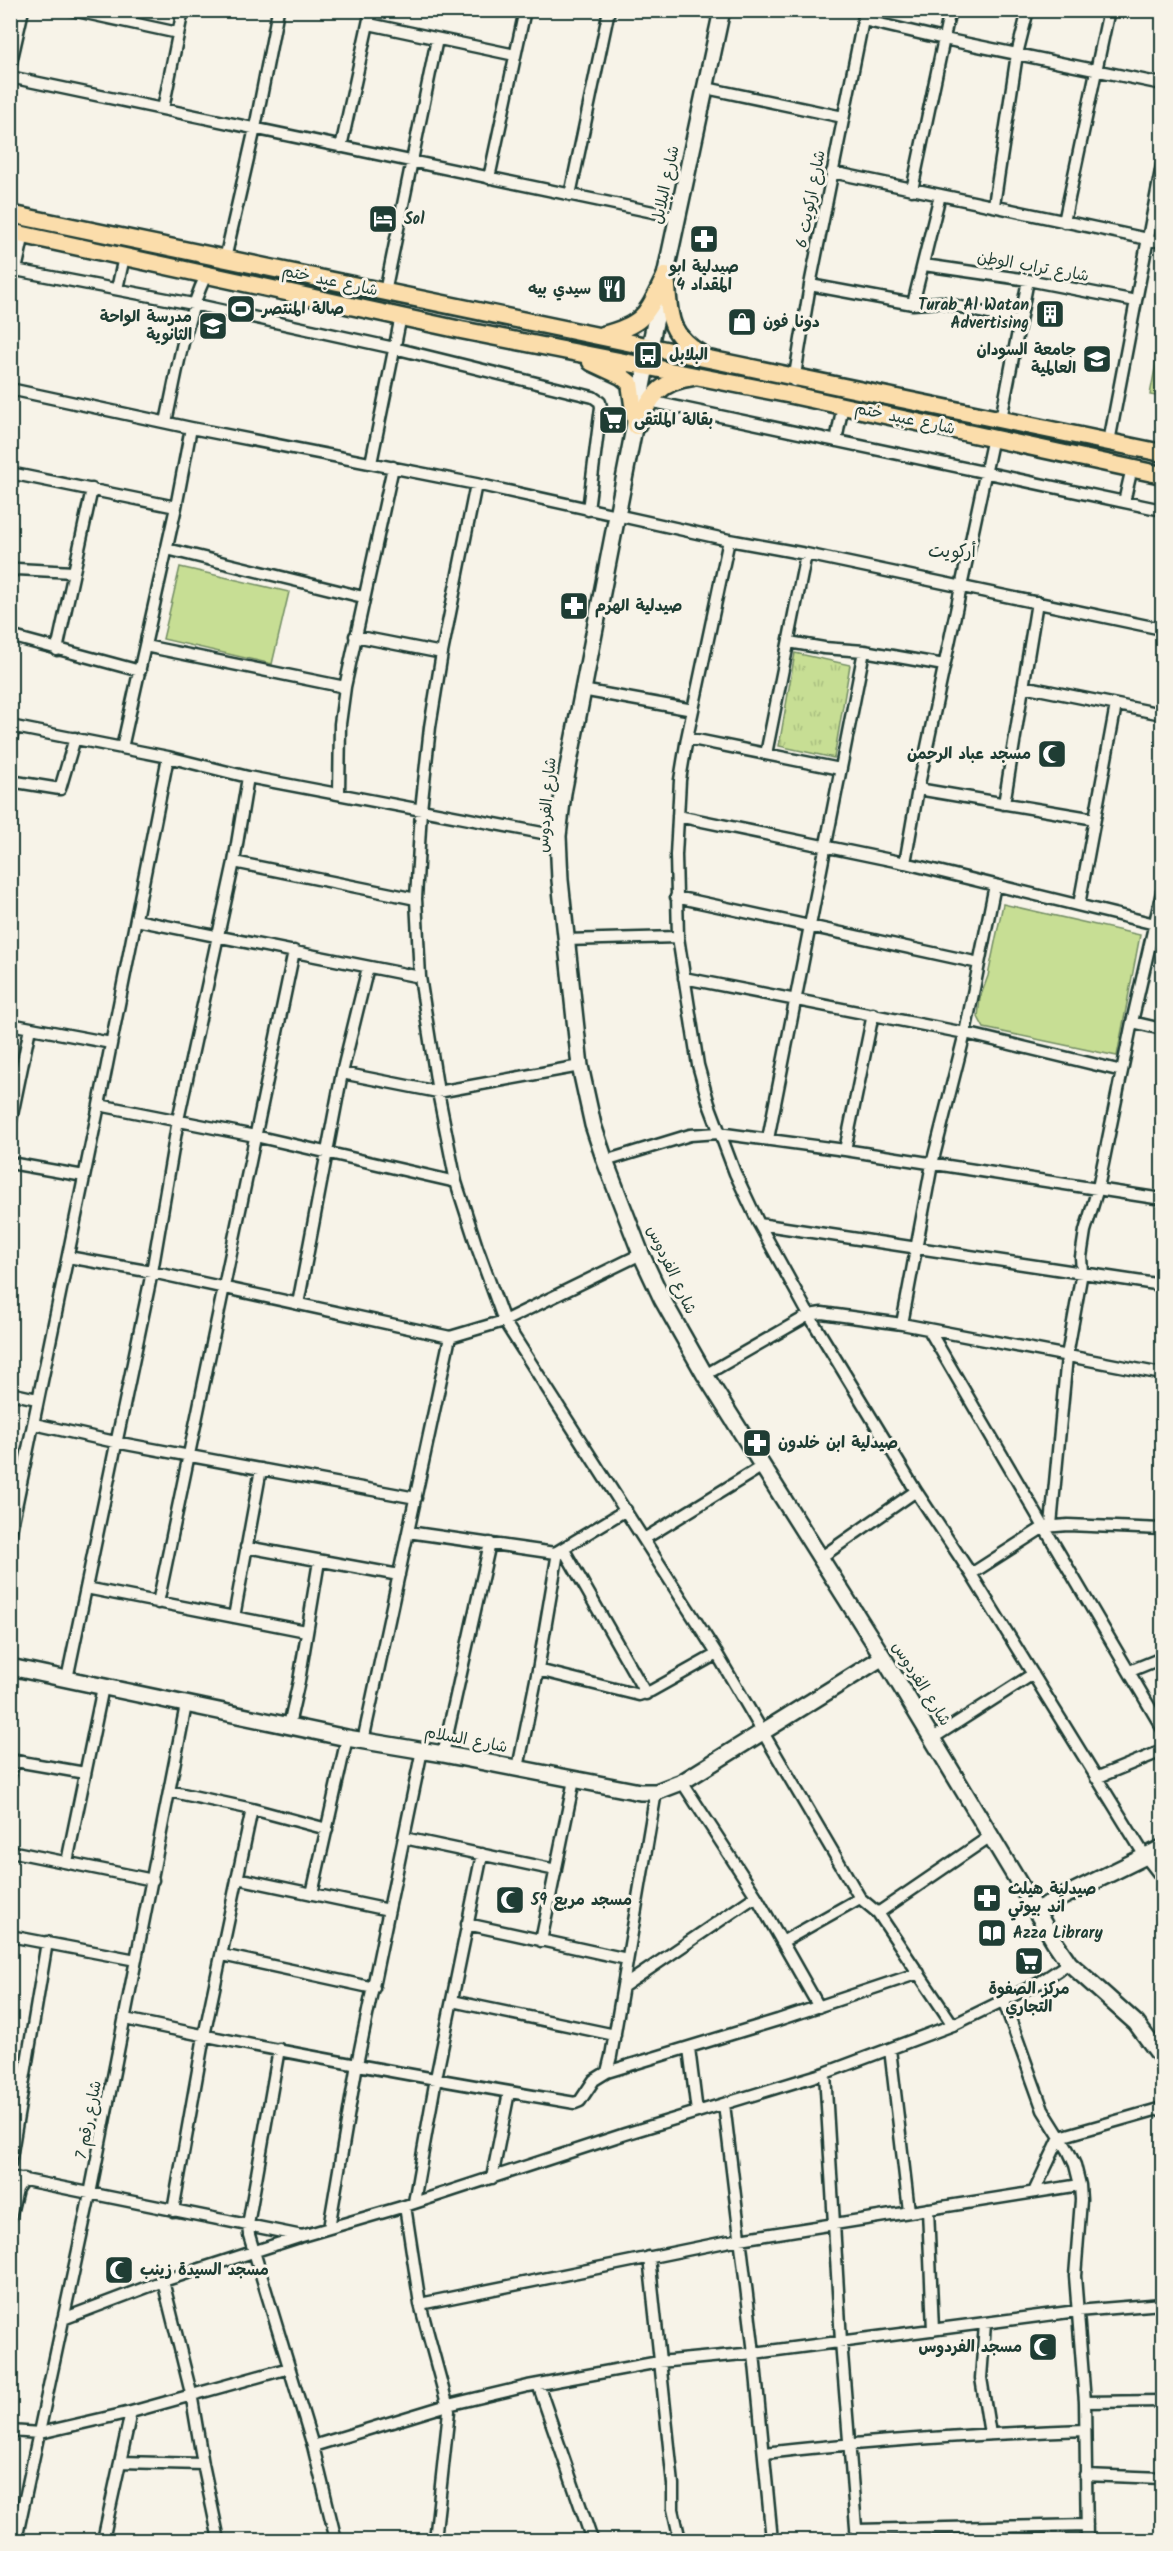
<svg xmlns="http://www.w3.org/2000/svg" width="1173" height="2551" font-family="Kalam,'Playpen Sans Arabic',sans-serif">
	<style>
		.grass { fill: #c7de94; stroke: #738e64; stroke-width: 1.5 }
		.park { fill: url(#park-tufts); stroke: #738e64; stroke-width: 1.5 }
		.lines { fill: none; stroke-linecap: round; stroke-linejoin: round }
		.street-casing { stroke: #1f3d34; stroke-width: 15 }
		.secondary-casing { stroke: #1f3d34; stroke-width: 20 }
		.primary-casing { stroke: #1f3d34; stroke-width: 21 }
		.street { stroke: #f7f3e8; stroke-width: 10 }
		.secondary { stroke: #f7f3e8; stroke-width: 15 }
		.primary { stroke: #fbddab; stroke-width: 16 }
		.labels { text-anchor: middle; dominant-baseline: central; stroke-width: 6; stroke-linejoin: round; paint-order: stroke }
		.street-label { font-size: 16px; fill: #1f3d34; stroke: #f7f3e8 }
		.poi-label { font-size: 16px; font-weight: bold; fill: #1f3d34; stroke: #f7f3e8; text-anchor: start }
		.neighbourhood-label { font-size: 18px; fill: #1f3d34; stroke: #f7f3e8 }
	</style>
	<defs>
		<pattern id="park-tufts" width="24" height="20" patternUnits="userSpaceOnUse" patternTransform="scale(1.5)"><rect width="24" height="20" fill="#c7de94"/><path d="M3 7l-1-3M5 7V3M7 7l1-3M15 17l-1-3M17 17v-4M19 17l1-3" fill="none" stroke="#aabf80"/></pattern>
	</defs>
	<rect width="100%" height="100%" fill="#f7f3e8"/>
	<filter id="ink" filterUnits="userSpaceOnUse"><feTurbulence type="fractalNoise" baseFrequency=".0167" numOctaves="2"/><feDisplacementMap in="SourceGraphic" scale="12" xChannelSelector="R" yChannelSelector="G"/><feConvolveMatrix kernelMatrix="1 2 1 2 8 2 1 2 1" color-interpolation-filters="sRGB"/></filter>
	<g filter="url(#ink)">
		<!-- grass -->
		<path class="grass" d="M1162,331V397L1150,395Z
			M180,567L289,592L272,664L163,639Z
			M1003,904L1140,935L1117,1056L984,1028L978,1017L980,998L988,976Z"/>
		<!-- park -->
		<path class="park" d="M795,653L850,665L834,758L779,746Z"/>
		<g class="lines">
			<!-- street casing -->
			<g class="street-casing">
				<path id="street" d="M72,10L178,33
					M706,10L721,14
					M863,20L944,39L1162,84
					M369,24L515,55
					M10,67L23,10
					M10,77L677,217
					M706,88L843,117
					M163,109L183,10
					M341,147L371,10
					M832,172L1162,242
					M489,178L525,10
					M912,190L950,10
					M570,195L609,10
					M994,205L1017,54L1028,10
					M1064,222L1109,10
					M225,259L255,128L278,10
					M924,265L1028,280L1136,301
					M10,269L193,304L394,348L593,397L600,402L601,407L588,510
					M16,270L24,234
					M810,285L913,304L941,302L1020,322
					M117,289L124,257
					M385,292L437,39
					M913,304L940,195
					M794,381L810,285L865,10
					M10,389L191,428L476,484L729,540L806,554L1162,629
					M649,401L1162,510
					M1001,419L1028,280
					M166,422C177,372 184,322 206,275
					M836,441L843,405
					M1109,442L1162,165
					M371,463L401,316
					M10,473L176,507
					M476,484L442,653L430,727L421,810L416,899L420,977L438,1092L456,1182L477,1247L504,1321L717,1654L860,1898L878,1913L953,2025
					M1124,502L1132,468
					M729,540L687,738L680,780L676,855L678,937L698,1065L709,1104L735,1173L759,1224L809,1315L916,1491L971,1574L1145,1856L1162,1878
					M167,549L363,597
					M10,573L17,569L73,572
					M10,636L140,671
					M355,636L442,653
					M789,642L824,648L864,651L944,665
					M145,646L345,687
					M57,650L92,489
					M1023,686L1162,714
					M582,690L693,710
					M10,726L168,757L248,777L558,836
					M687,738L840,769
					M10,744L14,727
					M122,748L176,507L191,428
					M766,754L806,554
					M10,781L60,789L75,738
					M918,789L1095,819
					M339,794L340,724L345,687L393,467
					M1004,804L1037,602
					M678,816L905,863L1155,924
					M234,862L416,899
					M905,863L918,789L993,437
					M676,897L979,963
					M1079,905L1116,705
					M136,920L420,977
					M565,940L678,937
					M684,978L965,1033L1122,1071
					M1132,1022L1162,1029
					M10,1024L111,1043
					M342,1073L438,1092L580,1066
					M99,1105L255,1136L456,1182
					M10,1125L30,1028
					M768,1139L864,651
					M845,1150L873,1014
					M605,1161L690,1135L718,1133L845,1150L1162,1199
					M10,1163L84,1176
					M759,1224L1162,1285
					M68,1257L152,1272L450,1337L504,1321L641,1254
					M298,1304L342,1073L368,967
					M902,1324L932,1164L965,1033L995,885
					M929,1330L1044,1527L971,1574
					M705,1375L809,1315L822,1313L902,1324L1162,1374
					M10,1393L37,1399
					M34,1424L115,1442L416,1498
					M1051,1525L1067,1356L1082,1272L1081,1257L1085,1231L1098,1188L1132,1022L1162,892
					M1162,1529L1068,1525L1044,1527L1162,1728
					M408,1532L555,1553L626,1510
					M10,1536L99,1105L168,757
					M644,1539L761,1467
					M246,1547L399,1575
					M564,1550L646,1694
					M820,1558L916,1491
					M86,1588L306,1631
					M158,1603L294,951
					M234,1617L261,1469
					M538,1670L639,1695L651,1691L717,1654
					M1130,1671L1162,1658
					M67,1679L152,1272L178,1120L234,862L248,777
					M289,1725L299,1681L319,1561
					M933,1738L1033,1674
					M363,1741L450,1337
					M443,1754L490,1543
					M10,1760L85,1773
					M518,1768L538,1670L558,1552
					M10,1776L14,1760
					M1096,1778L1162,1751
					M682,1782L756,1896L819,2007
					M169,1791L252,1809L327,1829
					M404,1838L556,1870
					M10,1851L153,1880
					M67,1862L103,1687
					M237,1878L389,1910
					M312,1894L347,1738
					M878,1913L992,1835
					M467,1924L627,1959
					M10,1936L136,1960
					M541,1941L574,1780
					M782,1942L860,1898
					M222,1955L374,1988
					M624,1986L756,1896
					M452,2001L615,2035
					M1004,2002L1043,2110L1068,2150L1075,2165L1080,2185L1081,2200L1075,2276L1085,2402L1087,2540
					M125,2019C274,2051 425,2078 575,2103L580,2101L594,2080L607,2072L611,2056L656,1792
					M689,2048L697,2112
					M279,2049L248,2225L249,2235L313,2446L336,2540
					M890,2049L909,2211
					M607,2072L778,2020L919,1973
					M825,2073L841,2341L857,2540
					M724,2104L754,2353L772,2540
					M10,2164L47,1942
					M10,2177L302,2236L405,2206L625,2134L825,2073L953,2025L1039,1983L1069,1963
					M492,2178L509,2092
					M1034,2192L1060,2137L1162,2108
					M414,2202L436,2078L482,1854
					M405,2206L420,2304L449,2411L435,2540
					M928,2209L933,2330
					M173,2211L204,2036L252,1809
					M10,2218L17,2189L24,2179
					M329,2228L357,2064L422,1750
					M649,2257L673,2484V2509L680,2540
					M163,2281L191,2393L203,2464L219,2540
					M420,2304L740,2239L1080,2185
					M63,2319L163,2281L299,2237
					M985,2324L981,2378L990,2434
					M538,2384L592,2540
					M1085,2402L1162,2401
					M10,2431L40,2433L131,2412L289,2368
					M313,2446L448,2405L528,2386L659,2362L754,2353L1077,2311L1162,2304
					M765,2453C871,2441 978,2434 1085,2430
					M120,2462L203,2464
					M1085,2475L1162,2478
					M856,2530L1087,2525
					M16,2540L90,2194L186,1705
					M103,2540L131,2412"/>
			</g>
			<!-- secondary casing -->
			<g class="secondary-casing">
				<path id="secondary" d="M722,10L650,346L563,793L558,836L560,880L580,1066L593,1125L605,1161L641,1254L662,1299L705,1375L883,1657L1054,1941L1069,1963L1136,2023L1162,2058
					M10,1667L347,1738L443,1754L640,1792H656L682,1782L883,1657
					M1036,1910L1162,1848"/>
			</g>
			<!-- primary casing -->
			<g class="primary-casing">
				<path id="primary" d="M10,214L1162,453
					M10,232L461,330L792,395L1162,475
					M666,275C670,313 665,332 701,354
					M603,335C647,323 646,314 666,275
					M591,362L621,376L630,383L636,426
					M637,425C650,397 660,381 693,377"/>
			</g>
			<!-- street -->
			<use href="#street" class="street"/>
			<!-- secondary -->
			<use href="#secondary" class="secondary"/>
			<!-- primary -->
			<use href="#primary" class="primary"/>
		</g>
	</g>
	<!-- icons -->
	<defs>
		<g id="hotel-square" transform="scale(1.5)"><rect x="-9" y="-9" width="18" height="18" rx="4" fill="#1f3d34" stroke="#f7f3e8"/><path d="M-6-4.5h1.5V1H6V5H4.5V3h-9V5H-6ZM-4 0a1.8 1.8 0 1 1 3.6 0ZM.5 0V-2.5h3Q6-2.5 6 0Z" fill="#fff"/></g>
		<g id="pharmacy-square" transform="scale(1.5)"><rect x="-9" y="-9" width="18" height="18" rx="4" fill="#1f3d34" stroke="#f7f3e8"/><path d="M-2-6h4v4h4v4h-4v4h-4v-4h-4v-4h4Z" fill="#fff"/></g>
		<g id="restaurant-square" transform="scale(1.5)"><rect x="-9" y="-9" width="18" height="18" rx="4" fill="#1f3d34" stroke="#f7f3e8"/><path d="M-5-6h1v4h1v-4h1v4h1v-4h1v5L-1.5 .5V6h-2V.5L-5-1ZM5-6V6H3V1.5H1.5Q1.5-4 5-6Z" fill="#fff"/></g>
		<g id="stadium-square" transform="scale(1.5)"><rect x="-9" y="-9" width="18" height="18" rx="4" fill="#1f3d34" stroke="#f7f3e8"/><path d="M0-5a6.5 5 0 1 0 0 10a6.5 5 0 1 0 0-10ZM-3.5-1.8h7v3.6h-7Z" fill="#fff"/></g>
		<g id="building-square" transform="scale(1.5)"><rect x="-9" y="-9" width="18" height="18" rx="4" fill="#1f3d34" stroke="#f7f3e8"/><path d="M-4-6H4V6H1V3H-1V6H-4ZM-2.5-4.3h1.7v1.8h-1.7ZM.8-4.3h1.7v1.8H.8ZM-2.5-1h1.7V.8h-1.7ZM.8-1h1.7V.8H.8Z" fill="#fff"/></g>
		<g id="shop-square" transform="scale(1.5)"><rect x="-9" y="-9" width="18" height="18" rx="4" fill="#1f3d34" stroke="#f7f3e8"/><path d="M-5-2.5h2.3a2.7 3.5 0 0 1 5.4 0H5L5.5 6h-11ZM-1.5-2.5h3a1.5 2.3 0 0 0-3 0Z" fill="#fff"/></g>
		<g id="school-square" transform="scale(1.5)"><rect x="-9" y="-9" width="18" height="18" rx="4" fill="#1f3d34" stroke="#f7f3e8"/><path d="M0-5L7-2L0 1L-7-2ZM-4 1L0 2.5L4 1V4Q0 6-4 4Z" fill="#fff"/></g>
		<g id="bus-square" transform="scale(1.5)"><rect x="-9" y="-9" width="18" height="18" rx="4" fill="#1f3d34" stroke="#f7f3e8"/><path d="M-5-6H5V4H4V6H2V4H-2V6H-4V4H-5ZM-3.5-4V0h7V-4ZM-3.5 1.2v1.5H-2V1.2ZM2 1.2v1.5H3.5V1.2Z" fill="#fff"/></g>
		<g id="university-square" transform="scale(1.5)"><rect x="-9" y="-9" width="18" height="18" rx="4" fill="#1f3d34" stroke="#f7f3e8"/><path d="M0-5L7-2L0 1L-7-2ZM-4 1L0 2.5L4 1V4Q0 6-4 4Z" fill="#fff"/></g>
		<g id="supermarket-square" transform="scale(1.5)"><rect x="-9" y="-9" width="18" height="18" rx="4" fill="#1f3d34" stroke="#f7f3e8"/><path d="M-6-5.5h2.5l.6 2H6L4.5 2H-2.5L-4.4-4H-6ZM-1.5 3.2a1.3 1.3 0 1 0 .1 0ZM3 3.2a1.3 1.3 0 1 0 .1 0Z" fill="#fff"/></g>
		<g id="mosque-square" transform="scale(1.5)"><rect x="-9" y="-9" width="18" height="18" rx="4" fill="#1f3d34" stroke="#f7f3e8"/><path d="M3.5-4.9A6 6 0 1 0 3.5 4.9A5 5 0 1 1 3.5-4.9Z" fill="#fff"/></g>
		<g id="library-square" transform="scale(1.5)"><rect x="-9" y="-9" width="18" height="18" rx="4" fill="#1f3d34" stroke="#f7f3e8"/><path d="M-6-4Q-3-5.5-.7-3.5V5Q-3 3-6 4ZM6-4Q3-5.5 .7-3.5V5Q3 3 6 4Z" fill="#fff"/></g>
	</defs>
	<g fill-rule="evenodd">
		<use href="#hotel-square" x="383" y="219"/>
		<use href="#pharmacy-square" x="704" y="239"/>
		<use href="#restaurant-square" x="612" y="289"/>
		<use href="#stadium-square" x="241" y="309"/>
		<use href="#building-square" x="1050" y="314"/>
		<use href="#shop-square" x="742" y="322"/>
		<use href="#school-square" x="213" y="326"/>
		<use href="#bus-square" x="648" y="355"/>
		<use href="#university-square" x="1097" y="359"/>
		<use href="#supermarket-square" x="613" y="420"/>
		<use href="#pharmacy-square" x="574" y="606"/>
		<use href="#mosque-square" x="1052" y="754"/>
		<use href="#pharmacy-square" x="757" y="1443"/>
		<use href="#pharmacy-square" x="987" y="1898"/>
		<use href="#mosque-square" x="510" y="1900"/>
		<use href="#library-square" x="992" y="1933"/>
		<use href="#supermarket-square" x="1029" y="1961"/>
		<use href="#mosque-square" x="119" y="2270"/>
		<use href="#mosque-square" x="1043" y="2347"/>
	</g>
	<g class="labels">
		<!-- street labels -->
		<g class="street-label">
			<text transform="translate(666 185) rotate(-78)">شارع البلابل</text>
			<text transform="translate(811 199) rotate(-79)">شارع اركويت 6</text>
			<text transform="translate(1033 267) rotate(10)">شارع تراب الوطن</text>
			<text transform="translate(330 281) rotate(12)">شارع عبد ختم</text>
			<text transform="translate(905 419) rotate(12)">شارع عبيد ختم</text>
			<text transform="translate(547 805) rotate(-85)">شارع الفردوس</text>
			<text transform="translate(671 1270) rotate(65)">شارع الفردوس</text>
			<text transform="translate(921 1684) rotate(58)">شارع الفردوس</text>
			<text transform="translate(466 1740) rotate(11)">شارع السلام</text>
			<text transform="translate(89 2120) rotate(-79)">شارع رقم 7</text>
		</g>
		<!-- poi labels -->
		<g class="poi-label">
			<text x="404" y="219">Sol</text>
			<text x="704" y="267" text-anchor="middle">صيدلية ابو<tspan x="704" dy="18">المقداد 4</tspan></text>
			<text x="591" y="289" text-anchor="end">سيدي بيه</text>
			<text x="1029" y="305" text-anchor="end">Turab Al Watan<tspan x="1029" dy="18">Advertising</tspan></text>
			<text x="262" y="309">صالة المنتصر</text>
			<text x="192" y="317" text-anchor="end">مدرسة الواحة<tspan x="192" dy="18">الثانوية</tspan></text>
			<text x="763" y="322">دونا فون</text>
			<text x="1076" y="350" text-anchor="end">جامعة السودان<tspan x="1076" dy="18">العالمية</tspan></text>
			<text x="669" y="355">البلابل</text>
			<text x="634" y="420">بقالة الملتقى</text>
			<text x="595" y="606">صيدلية الهرم</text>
			<text x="1031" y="754" text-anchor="end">مسجد عباد الرحمن</text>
			<text x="778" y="1443">صيدلية ابن خلدون</text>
			<text x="1008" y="1889">صيدلية هيلث<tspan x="1008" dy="18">اند بيوتي</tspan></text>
			<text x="531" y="1900">مسجد مربع 59</text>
			<text x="1013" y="1933">Azza Library</text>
			<text x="1029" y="1989" text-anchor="middle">مركز الصفوة<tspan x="1029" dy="18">التجاري</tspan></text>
			<text x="140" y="2270">مسجد السيدة زينب</text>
			<text x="1022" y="2347" text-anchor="end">مسجد الفردوس</text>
		</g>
		<!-- neighbourhood labels -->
		<g class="neighbourhood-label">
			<text x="952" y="552">أركويت</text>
		</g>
	</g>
	<!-- margin -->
	<rect width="1173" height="2551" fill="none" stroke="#f7f3e8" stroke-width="36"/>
	<rect x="18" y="18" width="1137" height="2515" fill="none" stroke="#1f3d34" stroke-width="2" filter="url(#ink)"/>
</svg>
